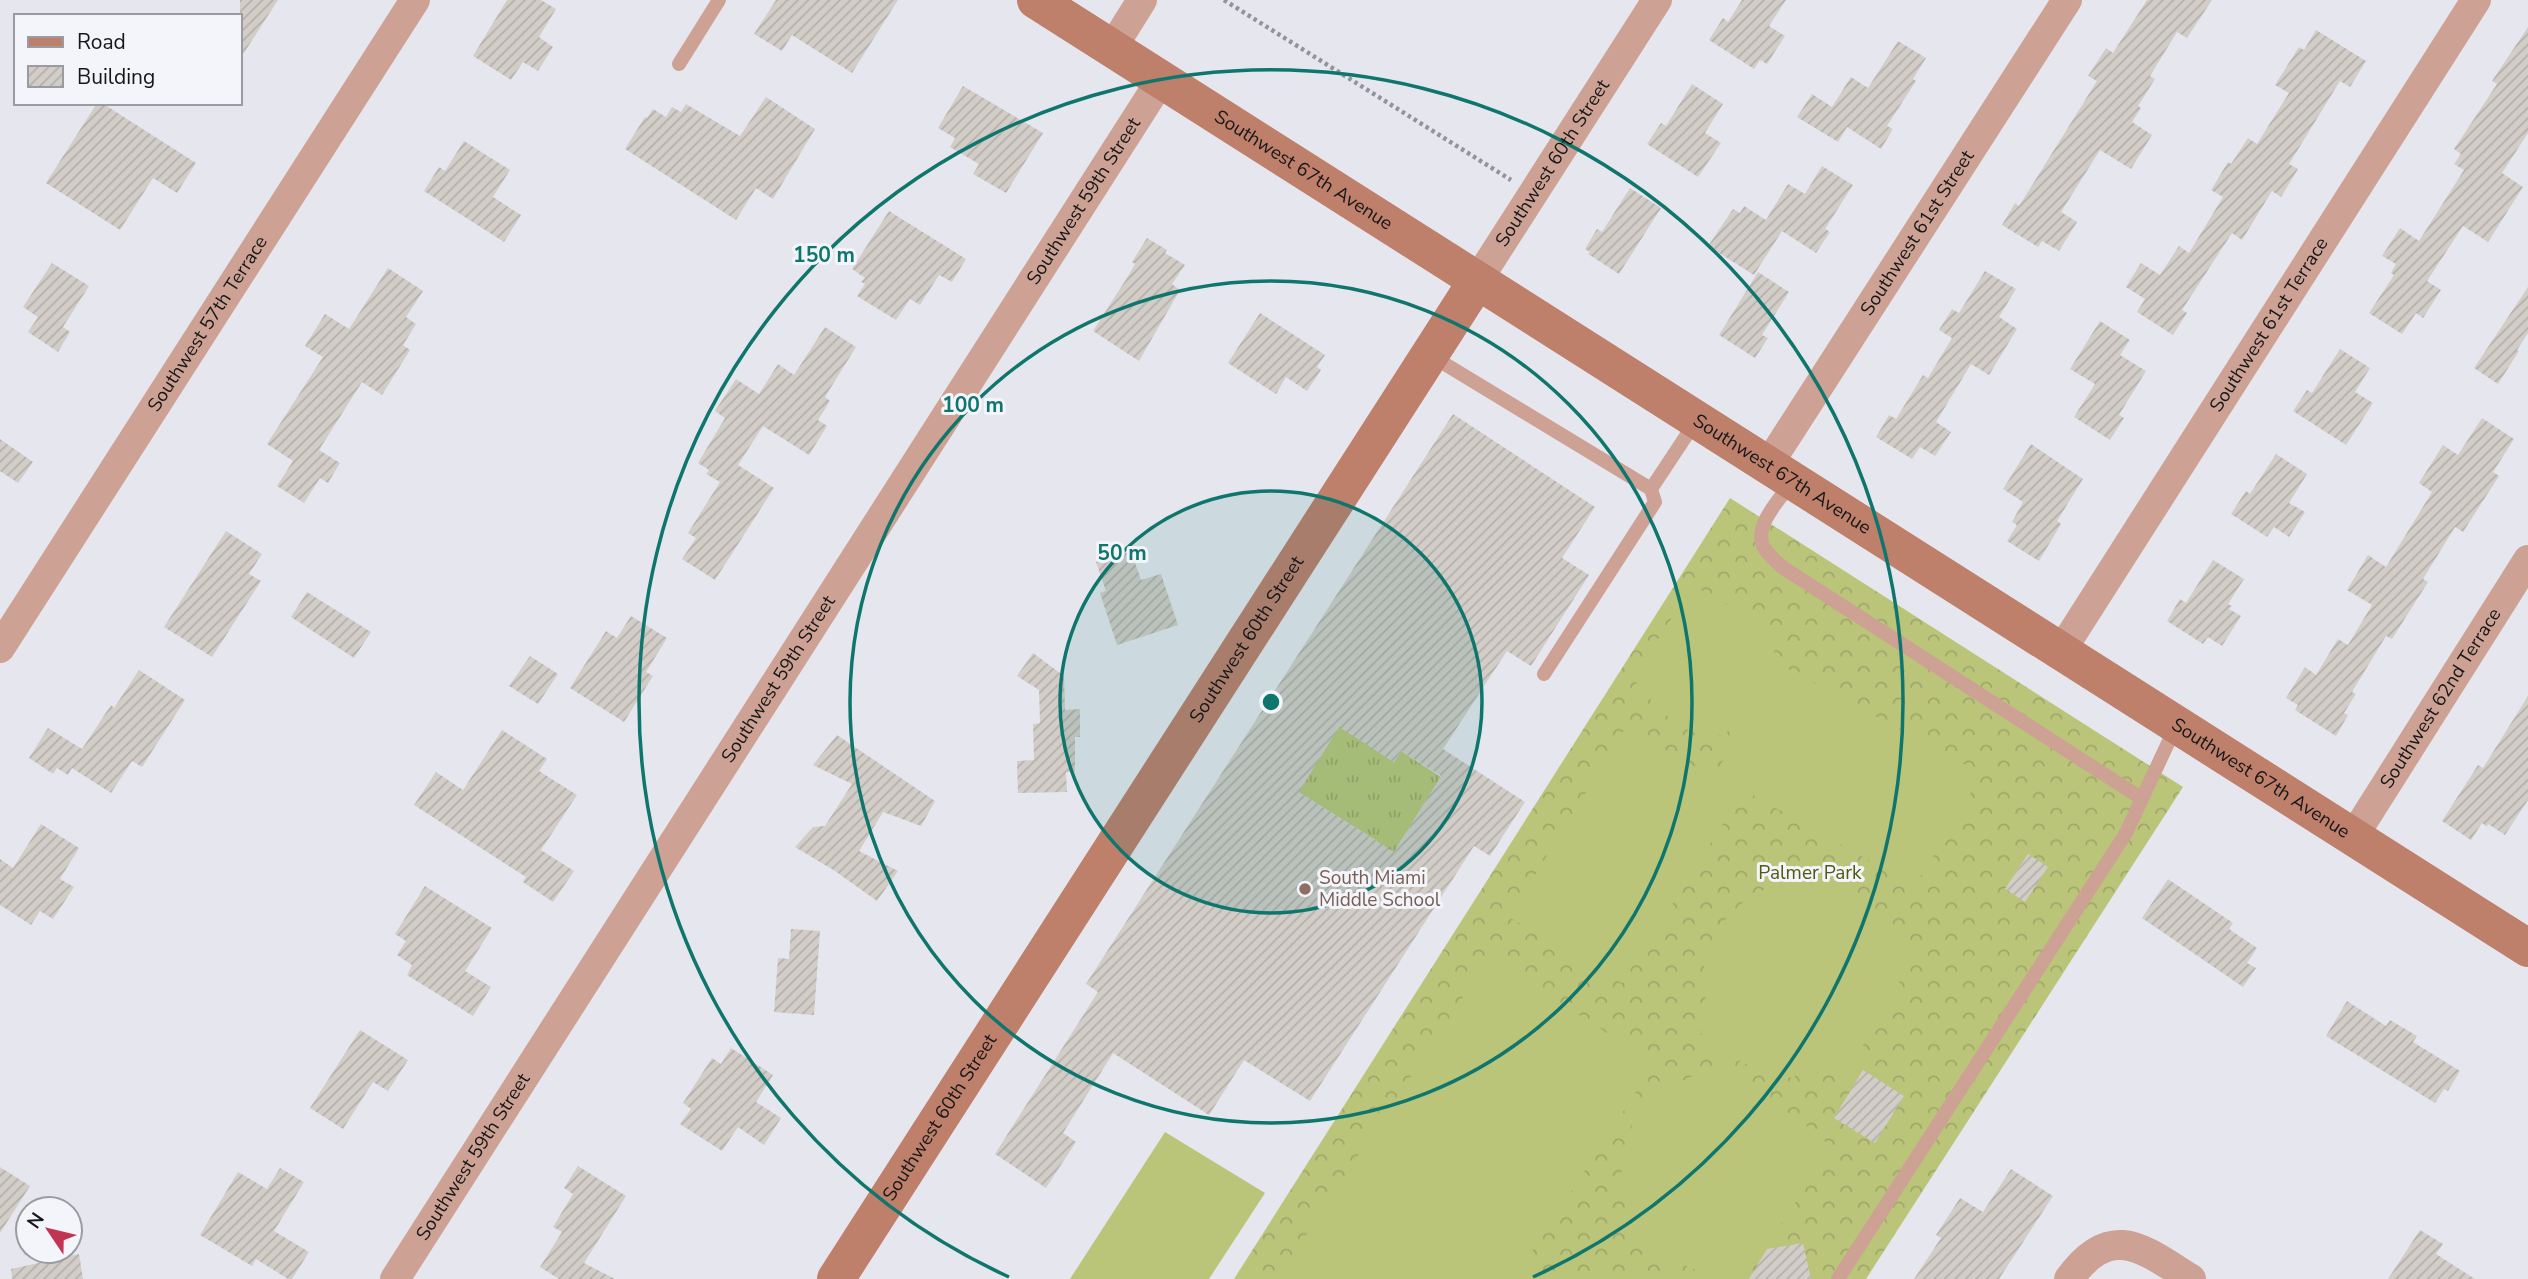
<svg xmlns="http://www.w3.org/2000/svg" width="2528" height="1279" font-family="'Nunito Sans',sans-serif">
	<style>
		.grass { fill: url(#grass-tufts) }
		.forest { fill: url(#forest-crowns) }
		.pitch { fill: #bac57a }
		.building { fill: url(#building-hatch); fill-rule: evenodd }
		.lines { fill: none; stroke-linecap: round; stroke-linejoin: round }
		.path { stroke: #939499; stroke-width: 4.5; stroke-dasharray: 3.5 3.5; stroke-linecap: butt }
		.lane { stroke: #cda294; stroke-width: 14 }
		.street { stroke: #cda294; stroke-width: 30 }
		.secondary { stroke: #be7f6b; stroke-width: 38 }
		.ring { fill: none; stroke: #0f766e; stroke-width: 3.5 }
		.education-dot { fill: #8d6e63; stroke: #f3f5fb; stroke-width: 2.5 }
		.labels { text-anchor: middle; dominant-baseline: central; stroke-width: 6; stroke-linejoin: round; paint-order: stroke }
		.street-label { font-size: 19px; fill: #161719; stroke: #f3f5fb }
		.park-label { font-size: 19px; fill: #525911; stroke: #f3f5fb }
		.education-label { font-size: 19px; fill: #785e54; stroke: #f3f5fb; text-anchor: start }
		.centre { fill: #0f766e; stroke: #f3f5fb; stroke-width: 3.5 }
		.ring-label { font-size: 21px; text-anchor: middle; font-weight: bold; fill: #0f766e; stroke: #f3f5fb; stroke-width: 6; stroke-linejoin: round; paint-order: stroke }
	</style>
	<defs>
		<pattern id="grass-tufts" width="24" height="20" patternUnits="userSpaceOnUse" patternTransform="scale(1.75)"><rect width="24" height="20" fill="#bac57a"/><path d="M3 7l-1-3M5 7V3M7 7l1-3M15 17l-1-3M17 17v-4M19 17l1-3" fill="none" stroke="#9fa869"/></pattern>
		<pattern id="forest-crowns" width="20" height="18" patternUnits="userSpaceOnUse" patternTransform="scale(1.75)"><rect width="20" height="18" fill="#bac57a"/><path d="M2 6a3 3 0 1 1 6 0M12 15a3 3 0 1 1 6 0" fill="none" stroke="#9fa869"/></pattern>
		<pattern id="building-hatch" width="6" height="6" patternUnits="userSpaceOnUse" patternTransform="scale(1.75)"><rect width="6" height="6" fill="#d3cdc8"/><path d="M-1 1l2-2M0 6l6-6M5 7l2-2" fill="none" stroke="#b4afab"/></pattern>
	</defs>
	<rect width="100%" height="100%" fill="#e6e7ee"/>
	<!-- grass -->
	<path class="grass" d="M1346,716L1374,749L1394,762L1401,751L1441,777L1345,930L1377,841L1303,795L1280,819Z"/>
	<!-- forest -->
	<path class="forest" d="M1730,498L2183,787L1866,1279H1234Z"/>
	<!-- pitch -->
	<path class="pitch" d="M1693,585C1711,596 1761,621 1771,637C1778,649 1772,668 1769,681L1779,664L1982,774L1915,886L1715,774L1744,724C1733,729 1720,737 1707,736C1680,734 1647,698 1633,678Z
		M1626,727L1742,794L1622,983L1509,917Z
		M1819,880C1858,895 1875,896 1891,938L1912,948L1883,1025L1871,1021L1857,1064L1838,1073L1812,1066L1808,1079L1795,1075L1794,1079L1759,1065L1758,1070L1711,1047L1714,1039L1700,1033L1711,1016C1709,1008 1705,998 1704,990C1697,939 1735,898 1781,883C1792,879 1807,881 1819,880Z
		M1490,956L1654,1064L1514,1279H1277Z
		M1724,1069L1824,1138L1828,1155L1769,1241L1746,1262L1723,1275L1693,1269L1666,1257L1639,1235L1624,1193L1620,1158L1634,1120L1655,1095L1690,1077Z
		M1165,1132L1265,1193L1209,1279H1070Z"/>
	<!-- building -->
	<path class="building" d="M240,0H278L240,59Z
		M507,0H541L556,9L539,37L553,47L538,71L523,62L511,80L473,56Z
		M776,0H898L852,73L792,35L782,51L754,34Z
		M1742,0H1786L1769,26L1785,36L1767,64L1760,60L1754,69L1709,40L1723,18L1728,22Z
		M2147,0H2212L2187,38L2177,32L2150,76L2155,79L2138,106L2141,108L2132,122L2152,135L2131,169L2100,150L2061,212L2077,222L2059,251L2042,241L2038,247L2002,225L2015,203L2019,206L2097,81L2088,76L2106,48L2113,53Z
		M2528,27V133L2502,173L2523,187L2488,242L2463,226L2427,281L2441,290L2423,318L2416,313L2402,334L2369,313L2394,275L2391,273L2396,264L2382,256L2400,228L2419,241L2464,170L2454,164L2461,154L2454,149L2497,84L2492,81Z
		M2316,30L2366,61L2350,87L2340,81L2289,164L2298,169L2281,197L2272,191L2242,240L2232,233L2182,310L2187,313L2173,335L2137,312L2145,299L2126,287L2141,263L2160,275L2179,246L2189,253L2223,197L2211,190L2228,162L2231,164L2248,138L2257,144L2289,93L2275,85L2299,47L2304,50Z
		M1898,41L1926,58L1913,79L1916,81L1887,126L1893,129L1881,149L1847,127L1838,142L1797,117L1812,94L1832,107L1851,77L1868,88Z
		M1692,84L1723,104L1705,133L1721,143L1698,177L1647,144L1661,123L1666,126Z
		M963,86L1043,133L1006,193L973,174L979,164L950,147L955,138L938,128Z
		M766,97L815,129L773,199L756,188L736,220L625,149L645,117L647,118L653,109L666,117L672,107L681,112L686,104L740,136Z
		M97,103H102L196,163L177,193L153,178L120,230L46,183Z
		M464,141L510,170L493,197L521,215L504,242L424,191L439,167L445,171Z
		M1822,166L1853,185L1825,229L1830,232L1816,253L1782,231L1754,275L1708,246L1733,209L1740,213L1744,206L1766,220L1788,184L1805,194Z
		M1630,188L1661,208L1619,274L1588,254L1590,252L1585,249L1597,229L1602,232Z
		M889,211L966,259L952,282L939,275L920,305L910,299L896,320L857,296L865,284L861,282L865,278L852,269Z
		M1147,238L1167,250L1165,253L1185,265L1172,284L1180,290L1139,361L1093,331L1130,273L1135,264L1132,262Z
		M52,263L89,286L63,327L70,332L58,352L28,332L38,317L23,307Z
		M388,268L423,291L406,317L416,324L403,345L410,350L382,395L362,382L319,450L340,463L328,483L320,478L304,503L277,486L293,461L267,444L323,357L305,346L325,314L349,329Z
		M1985,271L2016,289L1999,317L2017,329L1989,375L1971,364L1936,422L1951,432L1935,456L1920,447L1912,459L1876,437L1889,415L1896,419L1923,375L1928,378L1952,338L1939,330L1952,309L1959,313Z
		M1758,272L1789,292L1762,335L1768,338L1755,358L1719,335Z
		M2528,287V333L2517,350L2519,351L2498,384L2474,368Z
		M1260,313L1325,355L1317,367L1321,370L1307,391L1286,377L1276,394L1228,363Z
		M2100,321L2130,340L2120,355L2146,371L2119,415L2124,418L2110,440L2074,417L2095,384L2070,369Z
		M825,327L856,347L825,397L830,401L818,420L827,426L809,455L763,426L738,465L774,488L715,580L682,559L696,538L688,533L720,482L706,474L709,470L698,463L725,418L715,411L736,379L759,394L778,364L794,375Z
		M2340,349L2370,368L2355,392L2373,403L2346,445L2293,411L2307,390L2312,393Z
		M1453,414L1595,507L1562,558L1589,575L1531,666L1507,651L1443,749L1525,802L1490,856L1474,846L1310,1101L1244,1060L1209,1115L1113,1053L1063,1133L1076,1142L1046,1188L995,1154L1098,992L1086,984ZM1339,727L1394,762L1401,751L1441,776L1394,852L1299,792Z
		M2482,418L2514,439L2493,472L2499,476L2463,532L2455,527L2423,579L2428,582L2392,639L2386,636L2352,692L2356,694L2344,713L2348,715L2336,736L2295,710L2298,705L2286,698L2305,667L2316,675L2338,639L2348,645L2372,605L2347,590L2368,555L2386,567L2432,492L2419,483L2443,445L2458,455Z
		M0,439L33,462L18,483L0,471Z
		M2031,444L2083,479L2057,521L2061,524L2039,561L2007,541L2017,525L2012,522L2023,502L2003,489Z
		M2276,454L2307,474L2289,503L2305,512L2289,537L2274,527L2267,537L2231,514L2246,491L2250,494Z
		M226,531L262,554L249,574L261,581L212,657L164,627Z
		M1131,551L1141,580L1161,574L1178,625L1117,645L1100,593L1106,591L1096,562Z
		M2213,560L2244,579L2228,604L2232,606L2229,609L2241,616L2222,646L2208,637L2203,644L2167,621L2180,599L2186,603Z
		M307,592L371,632L354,658L291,617Z
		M631,616L667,638L646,672L653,676L624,722L570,688L606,631L617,638Z
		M1033,653L1064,676L1065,710L1080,709V737H1075V772H1066L1067,792L1018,793L1017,761L1034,760L1033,724L1040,723L1039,690L1017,676Z
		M530,656L558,674L538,704L509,686Z
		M139,670L185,700L142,767L132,761L111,793L72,768L68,775L57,768L53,774L29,758L48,728L82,749L111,705L114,708Z
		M2528,696V800L2505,835L2488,824L2487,827L2482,823L2471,840L2442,821L2478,765L2483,768Z
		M502,730L547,759L539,771L577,795L541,850L574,871L553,902L523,882L526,877L414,805L436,772L463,790Z
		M837,735L935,801L921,826L883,812L859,851L898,871L877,901L835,871L795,847L813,827L825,826L852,784L813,765Z
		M41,824L79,848L60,879L74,887L53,919L40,911L31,925L0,905V859L13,868Z
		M2028,854L2048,867L2025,902L2005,889Z
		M2168,879L2233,923L2229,929L2257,948L2247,963L2256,968L2243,987L2142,918Z
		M425,886L492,928L465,971L491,987L473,1016L407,975L412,965L397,955L406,941L395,934Z
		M791,929L820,931L814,1015L774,1012L778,958L789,959Z
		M2347,1001L2386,1026L2390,1020L2417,1036L2413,1042L2460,1071L2448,1091L2444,1089L2435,1103L2326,1036Z
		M360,1030L408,1060L388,1091L373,1082L343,1129L310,1108Z
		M731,1048L773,1075L756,1102L781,1118L764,1145L738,1127L722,1151L680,1124L691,1109L683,1103L712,1058L721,1064Z
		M1863,1070L1904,1096L1875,1143L1834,1118Z
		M578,1166L626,1196L584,1263L615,1279H559L540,1267L562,1232L553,1227L573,1194L564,1188Z
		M0,1167L30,1186L0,1233Z
		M280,1168L304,1182L274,1231L309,1252L292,1279H288L256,1259L252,1266L200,1235L238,1172L267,1189Z
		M2011,1169L2053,1196L1999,1279H1914L1941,1238L1936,1235L1960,1198L1983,1212Z
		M2420,1230L2443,1244L2436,1254L2475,1279H2388Z
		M1803,1243L1811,1279H1749L1767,1249Z
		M79,1254L83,1279H12L11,1269Z"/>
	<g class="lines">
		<!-- path -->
		<path class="path" d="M1224,0L1511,180"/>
		<!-- lane -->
		<path class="lane" d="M679,64L719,0
			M1430,355L1651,489L1655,502L1544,674
			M1792,482C1780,499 1754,525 1763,546C1767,554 1776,561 1782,567L2141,798
			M1651,489L1696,421
			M1838,1279L2126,833L2176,726"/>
		<!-- street -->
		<g class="street">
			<path d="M1112,48L1142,0"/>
			<path id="s1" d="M1477,281L1657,0"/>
			<path id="s2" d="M1768,465L2067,0"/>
			<path id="s3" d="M0,648L415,0"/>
			<path id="s4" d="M2061,651L2476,0"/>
			<path id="s5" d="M2353,837L2528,560"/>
			<path id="s6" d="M395,1279L1161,80"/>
			<path d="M2069,1279C2111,1221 2142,1248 2191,1279"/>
		</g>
		<!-- secondary -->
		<g class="secondary">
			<path id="s7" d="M1036,0L2528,948"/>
			<path id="s8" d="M836,1279L1477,281"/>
		</g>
	</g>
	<!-- distance rings -->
	<circle cx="1271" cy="702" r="211" fill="#0f766e" fill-opacity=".12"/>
	<g class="ring">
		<circle cx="1271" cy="702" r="211"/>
		<circle cx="1271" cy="702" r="421"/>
		<path d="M1009 1277A632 632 0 1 1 1533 1277"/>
	</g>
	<!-- markers -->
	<circle class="education-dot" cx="1305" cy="889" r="7"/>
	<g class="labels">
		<!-- street labels -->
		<g class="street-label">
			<text stroke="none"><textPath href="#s1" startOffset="140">Southwest 60th Street</textPath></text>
			<text stroke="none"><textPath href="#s7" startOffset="317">Southwest 67th Avenue</textPath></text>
			<text stroke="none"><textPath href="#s6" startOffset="1279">Southwest 59th Street</textPath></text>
			<text stroke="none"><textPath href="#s2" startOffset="276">Southwest 61st Street</textPath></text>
			<text stroke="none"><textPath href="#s3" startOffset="385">Southwest 57th Terrace</textPath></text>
			<text stroke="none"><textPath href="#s4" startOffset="387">Southwest 61st Terrace</textPath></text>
			<text stroke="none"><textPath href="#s7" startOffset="884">Southwest 67th Avenue</textPath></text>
			<text stroke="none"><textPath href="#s8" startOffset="760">Southwest 60th Street</textPath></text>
			<text stroke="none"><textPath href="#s6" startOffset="712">Southwest 59th Street</textPath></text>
			<text stroke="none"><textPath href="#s5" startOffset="164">Southwest 62nd Terrace</textPath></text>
			<text stroke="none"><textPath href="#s7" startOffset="1451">Southwest 67th Avenue</textPath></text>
			<text stroke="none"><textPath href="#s8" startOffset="192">Southwest 60th Street</textPath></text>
			<text stroke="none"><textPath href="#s6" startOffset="145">Southwest 59th Street</textPath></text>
		</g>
		<!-- park labels -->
		<g class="park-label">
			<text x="1810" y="873">Palmer Park</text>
		</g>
		<!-- education labels -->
		<g class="education-label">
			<text x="1319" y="878">South Miami<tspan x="1319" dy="22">Middle School</tspan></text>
		</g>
	</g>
	<circle cx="1271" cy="702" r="10" class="centre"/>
	<g class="ring-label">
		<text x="824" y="262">150 m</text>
		<text x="973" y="412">100 m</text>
		<text x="1122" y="560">50 m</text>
	</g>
	<!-- legend -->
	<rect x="14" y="14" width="228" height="91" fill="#f3f5fb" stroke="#9b9ca1" stroke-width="2"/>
	<rect x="28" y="37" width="35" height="10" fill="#be7f6b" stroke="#9b9ca1" stroke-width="2"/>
	<text x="77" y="49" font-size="21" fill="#161719">Road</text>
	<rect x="28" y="66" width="35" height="21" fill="url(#building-hatch)" stroke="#9b9ca1" stroke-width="2"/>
	<text x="77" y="84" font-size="21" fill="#161719">Building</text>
	<!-- north arrow -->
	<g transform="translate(49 1230) rotate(305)"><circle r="33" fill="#f3f5fb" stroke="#9b9ca1" stroke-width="2"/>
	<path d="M0-5L12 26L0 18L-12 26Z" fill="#c43452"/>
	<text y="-10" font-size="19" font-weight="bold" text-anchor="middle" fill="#161719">N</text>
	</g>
</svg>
